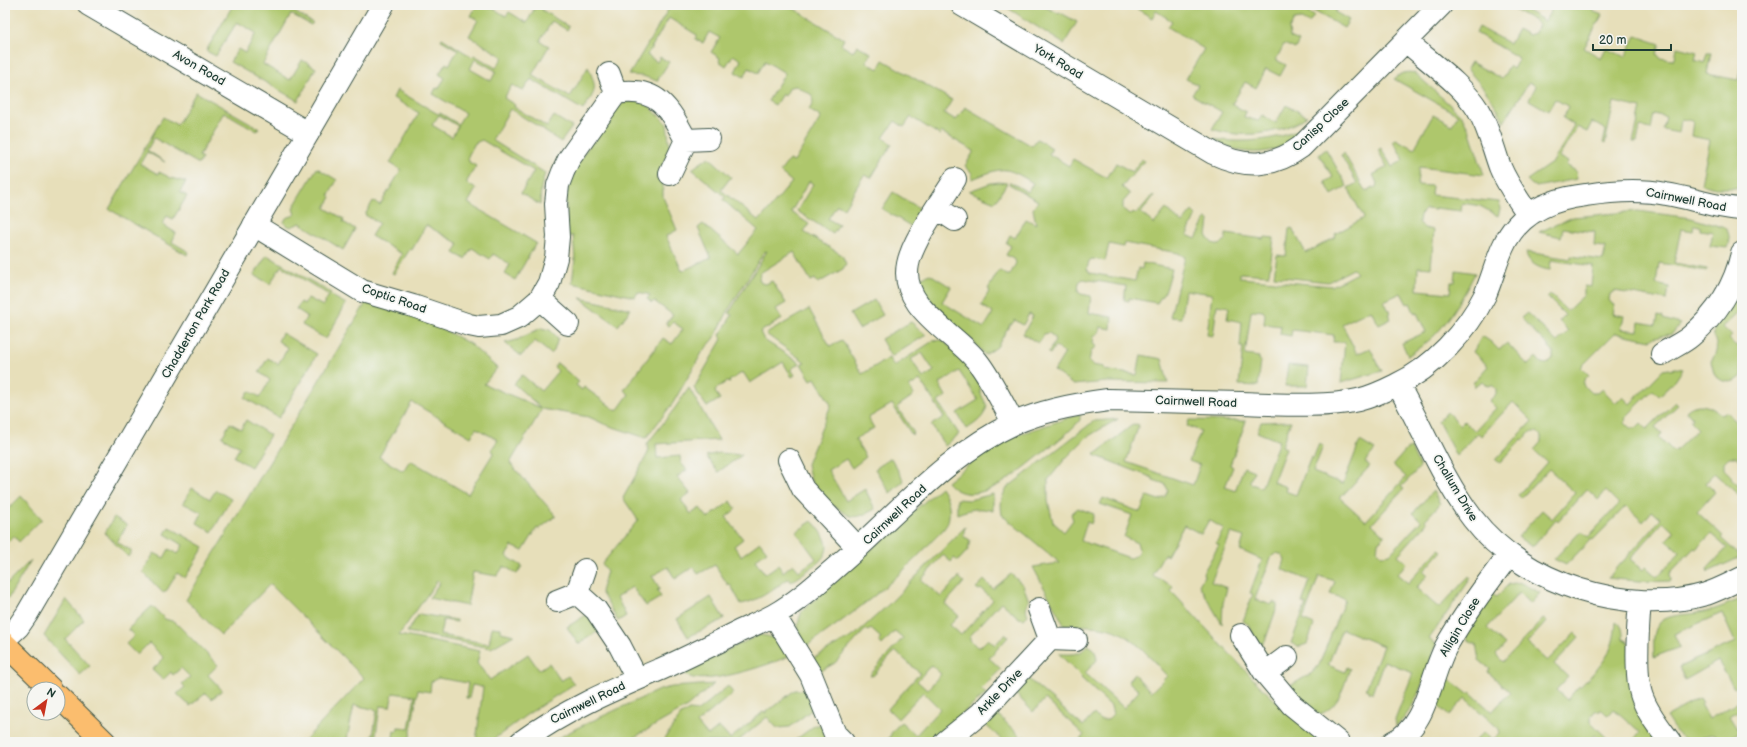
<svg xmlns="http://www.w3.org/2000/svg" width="1747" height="747" font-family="'Balsamiq Sans',sans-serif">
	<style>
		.green { fill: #aec76c; stroke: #668250; fill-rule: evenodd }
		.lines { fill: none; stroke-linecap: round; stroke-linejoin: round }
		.minor-casing { stroke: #3d5548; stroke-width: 24 }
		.tertiary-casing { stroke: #3d5548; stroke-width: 24 }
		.primary-casing { stroke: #3d5548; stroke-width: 24 }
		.minor { stroke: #fff; stroke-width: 22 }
		.tertiary { stroke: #fff; stroke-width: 22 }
		.primary { stroke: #fbbd6e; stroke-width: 22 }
		.labels { text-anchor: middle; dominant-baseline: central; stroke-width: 3.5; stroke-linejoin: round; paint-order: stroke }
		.street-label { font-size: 12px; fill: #1f3d34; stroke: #f6f6f2 }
	</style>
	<rect width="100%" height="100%" fill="#f6f6f2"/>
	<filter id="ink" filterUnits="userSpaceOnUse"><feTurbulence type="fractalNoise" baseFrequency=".025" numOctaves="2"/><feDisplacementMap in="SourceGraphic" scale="8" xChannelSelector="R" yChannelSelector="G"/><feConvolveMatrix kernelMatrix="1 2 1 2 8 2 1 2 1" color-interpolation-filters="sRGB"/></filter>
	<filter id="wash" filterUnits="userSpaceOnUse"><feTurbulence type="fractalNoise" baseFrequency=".012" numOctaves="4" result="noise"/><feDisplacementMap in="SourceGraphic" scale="16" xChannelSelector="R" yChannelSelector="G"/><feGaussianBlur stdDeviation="0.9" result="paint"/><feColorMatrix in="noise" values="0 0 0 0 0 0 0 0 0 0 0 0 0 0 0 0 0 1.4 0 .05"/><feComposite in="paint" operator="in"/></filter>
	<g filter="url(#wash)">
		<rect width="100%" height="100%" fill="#e7dfba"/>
		<!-- green -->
		<path class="green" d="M233,5H283L313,23L311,25L291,14L263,64L290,80L302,60L316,68L298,101L230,62L238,49L245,53L256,33L237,22L216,56L206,51Z
			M477,5L485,8L487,5L506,16L509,12L527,23L536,5H545L542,10L569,27L567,30L552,21L540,41L549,46L532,75L570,97L588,67C598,90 596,90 583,110L531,79L523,91L512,85L504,98L515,105L514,107L547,127L554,116L572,127L561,142L544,131V130L510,109L492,140L545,173L541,188L540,205L521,193L534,171L482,140L475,143L468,156L469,162L476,166L466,183L476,189L468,203L536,243L515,280L505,274L510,264L493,254L490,259L472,248L465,259L454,253L459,244L426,225L412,250L410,249L394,274L392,273L402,254L371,236L379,223L365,215L373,201L380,205L401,170L390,163L419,113L393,98L397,90L438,114L440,113L458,124L465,113L433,94L436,88L438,89L445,78L439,74L446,63L449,65L458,50L441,40L442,38L472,57L474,55L496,68L503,57L469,36L478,20L471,16ZM475,59L496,71L491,81L470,69ZM439,115L458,126L452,137L432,125Z
			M671,5H788L844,39L841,45L853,52L857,45L871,53L866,62L878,69L883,60L952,100L944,113L956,120L965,107L1032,146L1037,139L1052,148L1049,154L1069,166L1073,159L1107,178L1116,163L1132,172L1142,159L1144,161L1122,187L1130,194L1123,202V209L1129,214L1137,213L1153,195L1154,196L1141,213L1154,224L1166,209L1182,223L1192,211L1196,215L1187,235L1196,239L1206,219L1209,220L1207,237L1212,243L1220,245L1226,239V234L1264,239L1265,237L1274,238L1269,275L1240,273V278L1332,286L1357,273L1353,269L1328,282L1274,276L1277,255L1286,256L1289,229L1292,228L1306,253L1336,237L1335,234L1364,218L1348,188L1357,183L1341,155L1344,153L1364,189L1367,191L1376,187L1377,183L1373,175L1387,167L1378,150L1381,148L1392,167L1404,160L1393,141L1396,139L1414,149L1433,115L1452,125L1458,115L1394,79C1401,73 1406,71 1415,73L1462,116L1469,129L1484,175L1419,167L1417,185L1432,186L1431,195L1499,202L1500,209L1498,216L1480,206L1462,203L1461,211L1435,208V210L1426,209L1420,215L1419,222L1424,228L1434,230L1431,268L1418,267L1417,290L1450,293L1451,282H1455L1456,270L1475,273C1464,295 1452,317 1435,335C1427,343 1417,349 1408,356L1402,343L1426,332L1417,313L1415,314L1410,303L1407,304L1401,293L1384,301L1390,313L1388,314L1391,319L1379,325L1371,310L1342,324L1357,354L1370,348L1382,371L1341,383L1345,342H1333L1334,335L1292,330L1291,336L1280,334L1281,326L1264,324L1265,314L1263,311L1253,310L1251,312L1245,355L1259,357V360L1261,361L1258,386L1239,385L1243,347H1240L1242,322L1227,319L1229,307L1217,305L1213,336L1207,335L1212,294L1185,290L1181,318L1170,317L1185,257L1178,253L1124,243L1123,247L1109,244L1105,261L1092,259L1089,261L1087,269L1090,273L1135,281L1138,268L1142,269L1143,263L1172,269L1166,290L1157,303L1129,298V301L1124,300L1126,286L1083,279L1079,282L1078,292L1081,294L1091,296L1089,313L1112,317L1111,329L1100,327L1099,333L1094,336L1093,343L1096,347L1091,351L1089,362L1092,365L1104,367V370L1137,375L1141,355L1162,359L1168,383L1107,382L1073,385L1054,371L1065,353L1055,346L1050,354L1048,353L1055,341L1053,336L1049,333L1044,334L1038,343L1023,334L1033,316L1029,314L1023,325L1015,320L1012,324H1010L997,347L985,355L972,340L926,302L917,279L930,274L951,287L942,302L984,328L993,313L981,305L990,290L988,289L999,270L1006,275H1010L1016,263L1015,260L1006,255L1011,246L1006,243L1010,235L1015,238L1026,219L1036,224L1033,209L1038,201L1009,184L1010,182L1028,192L1033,183C1004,165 1004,167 972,179V173L965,166L974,151L941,132L940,135L911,117L904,127L895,121L883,138L892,144L871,178L864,175L844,208L837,205L828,219L839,225L833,234L797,211L813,184L809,181L791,212L809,224L804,232L842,255L846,264L843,269L818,283L815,279L811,281L794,252L760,273L759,279L761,283L766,284L772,281L786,303L776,309L782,319L760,332L764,340L800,363L791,369L795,375L792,377L783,362L750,383L743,372L729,381L730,383L726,382L717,388L715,392L720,399L707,407L694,388L722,339L720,335L732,315L729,313L767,251L764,252L729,309L714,339L703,351L673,403L646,438L604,424L589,417L542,409L510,463L556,516L539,529L537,528L523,551L512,546L506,556L522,566L517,574L504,566L497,576L473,572L467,606L429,598L440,582L437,581L399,635L480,651L477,663L490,680L528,654L539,670L549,663L561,681L568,676L574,684L525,716L490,742H476L483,687L472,685L469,698H466L468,683L438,678L431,682L430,692L418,690L409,742H394L395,739L393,738L394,730L397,731L398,727L409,728L415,696L393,693L390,707L380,706L375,742H372L377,710L354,705L347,739L361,742H303L364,678L270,584L221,635L186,600L367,301L422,318L470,344L497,368L484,384L541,408L514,384L522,375L541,391L558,371L554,367L557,363L579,382L576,385L582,390L584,387L617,411L629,394L624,390L663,338L672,344L683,329L673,322L669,326L666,324L673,315L654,301L652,303L647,299L650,295L638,292L635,297L572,283L575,259L573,236H567L566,196L576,165L615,108L626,102L637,101L649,106L667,124L670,149L656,178L663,181V197L677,230L666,236L682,271L711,258L698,228L703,224L738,254L758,230L723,200L725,197L692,169L709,157L731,177L721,190L759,221L792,182L780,172L789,160L794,162L821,117L809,110L813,103L812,95L796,86L790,87L785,96L782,94L775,105L768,101L785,73L765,61L758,73L749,68L744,77L735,72L741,60L733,55L726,66L719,61L720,58L711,52L720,38L709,32L703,43L695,39L697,35L669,18L647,55L657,62L660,57L669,62L657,81L643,76L629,75ZM412,402L471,437L476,428L498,440L491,450L494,452L468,494L410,460L403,471L379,457Z
			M1003,5H1041L1058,13L1059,12L1077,22L1064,44Z
			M1131,5H1295L1314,16L1309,23L1301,19L1294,20L1289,29L1290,37L1299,41L1295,49L1284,44L1276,60L1286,65L1280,76L1266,69L1256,88L1245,82L1232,104L1246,112L1244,117L1258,121L1262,115L1276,123L1286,105L1307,116C1281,135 1242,139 1212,129L1222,112L1192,95L1198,85L1186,79L1204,49L1168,27L1172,21L1156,11L1152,18Z
			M1303,5H1328L1337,10L1335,12L1349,20L1344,28Z
			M1506,5H1517L1545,21L1554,5H1595L1592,11L1602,15L1584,48L1601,58L1606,48L1625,57L1636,36L1660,44L1657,54L1660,58L1672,60L1675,58L1677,47L1697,52L1695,60L1704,63L1707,53H1711L1707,74L1738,80L1742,60V188H1715L1701,184L1710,140L1691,136L1693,121L1681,119L1679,133L1663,130L1666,117L1654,114L1651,129L1640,127L1637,142H1633L1641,108L1614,102L1605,144L1603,143L1606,130L1592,122L1587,132L1577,127L1559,157L1568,162L1566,165L1576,171L1577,179L1536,187L1531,184L1527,180L1553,162L1574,125L1563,118L1569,107L1555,99L1548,111L1529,100L1536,86L1529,82L1504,122C1495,101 1482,86 1467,69L1471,62L1502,79L1509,66L1513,69L1519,58L1476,33L1479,27L1510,44L1518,29L1529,35L1535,33L1538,25L1535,21Z
			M196,92L259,128L257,131L224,112L199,156L202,158L199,164L154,138L147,150L165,162L147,152L140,164L158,174L159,172L171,178L186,182L180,192L187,196L173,219L167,216L162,224L176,233L172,242L189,252L187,255L109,209L163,117L177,125Z
			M1305,128C1297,135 1289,143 1280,147C1258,157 1233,152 1214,139C1245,144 1276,140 1305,128Z
			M1326,149L1347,186L1332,195L1325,182L1333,177L1319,155Z
			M317,168L337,180L329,195L331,197L325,208L344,219L343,222L355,229L343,250L300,223L291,227L286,225L284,222L286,218L295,215L293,208Z
			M999,182L1007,183L995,202L969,191L991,183Z
			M893,192L924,211L914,228L882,209Z
			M1638,211L1691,218L1726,228C1730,235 1730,240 1727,248L1710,246L1713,232L1700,230V226L1694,225L1693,231L1681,229L1674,263L1707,269L1706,271L1659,263L1656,284L1669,287L1667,300L1615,291L1610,294L1609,300L1612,304L1615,305L1613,314L1624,316L1621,329L1638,331L1639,322L1656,325L1658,316L1663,317V319L1680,324L1672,334L1655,337L1651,340L1615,333L1581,367L1589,375L1584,380L1583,385L1591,393H1597L1602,389L1616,403L1623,397L1630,404L1663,370L1676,368L1683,369L1675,381L1659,396L1653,390L1626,417L1625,423L1630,428H1636L1641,423L1647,429L1675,402L1678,405L1655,427L1662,433L1659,437L1674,452L1698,429L1690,421L1692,418L1686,411C1698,400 1711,406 1722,415L1726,412L1739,424L1742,420V463L1736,457H1729L1724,462V469L1732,477L1731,479L1742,489V498L1714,473L1706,483L1715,492L1697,512L1723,536L1721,538L1741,557L1708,572L1707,569L1727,548L1711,534L1696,549L1694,548L1670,573L1671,581C1649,582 1629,581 1608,578L1661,519L1652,511L1643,522L1626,506L1593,540L1591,539L1566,565L1554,559L1581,531L1588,537L1619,504L1606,491L1598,500L1587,489L1558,521L1556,519L1532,547L1518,537L1542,510L1552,519L1575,493L1549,469L1521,498L1518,495L1547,462L1534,450L1541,442V436L1537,432H1530L1524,440L1522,439L1500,463L1496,460L1532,421L1513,402L1481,436L1478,433L1456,456L1438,421L1447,412L1460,425L1464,421L1474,431L1496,408L1489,401L1496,394V389L1492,385L1487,386L1482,381L1475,387L1473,383L1488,366L1473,352L1482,336L1491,342L1499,350L1507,343L1528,365L1536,357L1541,363L1547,364L1553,358V351L1521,318L1527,313L1557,342L1568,331L1559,321L1565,315L1547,297L1550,294L1567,311L1584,295V286L1591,287L1593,266L1551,260L1550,270C1540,269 1527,263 1526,252L1571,259V256L1603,260L1606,247L1594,246L1595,232L1563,228L1561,237L1539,232L1573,217ZM1663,522L1674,532L1666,540L1680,552L1657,577L1646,567L1643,570L1630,559Z
			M267,255L331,293L330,295L346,304L326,339L302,325L307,316L296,309L301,302L304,304L308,298L323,306L329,295L281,266L270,284L254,275Z
			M1742,285V309L1723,327L1732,336L1729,339L1736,346L1742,340V376C1734,384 1726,383 1717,378L1714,374L1711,361C1724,344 1709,340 1715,327C1721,312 1733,298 1742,285Z
			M580,298L631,309L618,326Z
			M874,300L883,315L859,329L850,314Z
			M809,309L830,346L842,340L862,374L889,358L894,366L933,341L942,340L961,356L981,385L980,392L987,406C984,418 977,422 967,429L957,413L978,400L959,371L939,384L946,396L938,402L959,434L945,446L931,425L944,417L920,380L909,387L914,395L897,407L914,433L912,435L892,404L868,418L874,428L855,439L866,457L852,468L846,459L828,470L846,501L865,489L875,509C857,519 852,520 837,507H830L816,491L810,478L807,464L831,405L815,378L811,380L801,364L805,362L766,334ZM922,353L934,371L923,378L911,359Z
			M911,322L926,335L891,357L881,339Z
			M541,328L550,330L558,338L554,351L551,354L535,341L521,356L505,343L517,340Z
			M282,333L317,354L279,418L245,398L249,391L260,397L270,380L259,372L268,358L278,364L288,348L278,341Z
			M1288,365L1309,367L1307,386H1285Z
			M689,388L719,440L656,444L657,458L680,456L681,463L687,470L677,477L690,493L681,500L691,514L700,508L708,518L731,501L736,509L726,517L743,539L734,546L741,556L760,542L767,551L755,560L765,574L778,565L783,572L793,564L799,571L816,559L796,532L812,521C844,554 818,562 791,582L788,579C773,589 759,601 741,604L730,584L728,585L715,565L698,574L693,567L675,579L668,567L652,576L660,589L657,590L661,597L646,606L632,587L617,597L626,616L618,621L601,592L607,571L602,564L638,520L623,498L648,453L647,444L675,408Z
			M1080,414V420C1070,432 1056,442 1044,452C1021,470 973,514 947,482L978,457L1011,437Z
			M1118,419L1087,437L1065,459L1048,480V501L1053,522L1064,532L1073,520L1071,514L1078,508L1094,514L1091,524L1087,522L1081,541L1130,558L1137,555L1139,549L1137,543L1124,537L1132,515L1100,504L1103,498L1140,512L1147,496L1159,500L1165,497L1168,490L1165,484L1153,480V478L1094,455L1131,426L1136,424L1139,425L1126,462L1193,485L1200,465L1189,461L1201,431L1187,426L1189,420L1246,421L1230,465L1233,467L1225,487L1235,491L1244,467L1254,471L1250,481L1251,484L1260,487L1262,486L1279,441L1257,432L1261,422L1291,421L1282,446L1286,448L1273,482L1286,487L1285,491L1296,495L1311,457L1313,458L1319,444L1323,446L1313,472L1343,484L1360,441L1375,450L1365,462L1370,466L1340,498L1366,521L1406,477L1393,465L1406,450L1411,448L1420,467L1401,487L1404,489L1372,524L1385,536L1378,543L1377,551L1382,555L1390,554L1421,521L1413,513L1433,491L1440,504L1425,520L1427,523L1398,555L1407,563L1397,574L1408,583L1439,549L1442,551L1424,571L1428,575L1416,588L1439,608L1469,576L1471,578L1429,639L1436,644C1426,670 1418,708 1396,726L1395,719L1413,673L1384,661L1372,693L1369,692V690L1366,689L1383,646L1342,629L1328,665L1345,672L1347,667L1350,669C1342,689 1341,705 1319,715L1288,687L1312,673L1319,665L1345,599L1330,594L1335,581L1319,576L1303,620L1314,625L1307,644L1298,647L1291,643L1306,604L1302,603L1310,581L1282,569L1285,560L1282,555L1277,553L1272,556L1255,599L1271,605L1273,602L1278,604L1265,641L1259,646L1249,625L1243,621L1253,594L1250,593L1262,560L1240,550L1244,537L1231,533L1211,582L1227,588L1223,603L1222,624L1199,585L1204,576L1203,573L1219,545L1216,543L1224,529L1209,520L1201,534L1184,525L1167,556L1164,554L1152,575L1173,586L1171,591L1258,684L1293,717L1329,742H1078L1084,735L1045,699L1033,712L1014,692L1027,678L1083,726L1094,714L1100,720H1107L1113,714L1111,706L1081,678L1082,677L1059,654C1070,654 1081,656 1087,645C1095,649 1096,652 1097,660L1085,673L1124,708L1139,691L1128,681L1134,674L1151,692L1167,676C1153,661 1134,636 1113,630C1098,625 1081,626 1064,625L1033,567L1060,563L1002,515C1000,504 1001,497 1007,488L1094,421Z
			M246,420L270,435L251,467L234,457L240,447L222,437L230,423L241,429Z
			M719,453L742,455L718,472L706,456Z
			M891,458L904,481L890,493L875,469Z
			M941,487C949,499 951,508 948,522C946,528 937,536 932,541C895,583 851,615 805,647C797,633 796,625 802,611Z
			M192,488L210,499L216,490L231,499L212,532L197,523L202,513L183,503Z
			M993,494V511C980,507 970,509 957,514V499L969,500Z
			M21,496L42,519L19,542L14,536L7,542L5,540V512Z
			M114,517L127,525L117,542L132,551L128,557L105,533Z
			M169,527L204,547L185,578L177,573L167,590L163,593L143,572L154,553L164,558L169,549L178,554L183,545L165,534Z
			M965,527L963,536L970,540L968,550L958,561L954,558L951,562L943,555L921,580L941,597L959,577L964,582L945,604L959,616L950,625L961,635L993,600L981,589L979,590L976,588L984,580L993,589L1011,574L1023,585L1029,601C1026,606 1025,609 1028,615L1024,619L1019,618L1001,602L970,636V640L977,647H980L988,639L995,645L1005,634L1008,637L989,658L1001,669L981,689L986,694L933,738L925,742H887L892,732L901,722L916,735L940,709L923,692L898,719L888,709L920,673L895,651L873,676L870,675L903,638L895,631L882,645L879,641L881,638L871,629L868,631L866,629L835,663L819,672L812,659L855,635L888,605ZM931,665L941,674L927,690L917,681Z
			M31,560L8,599L5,596V580L8,583Z
			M1515,583L1523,584L1540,593L1530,604L1519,593L1487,628L1505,645L1496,655L1503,662L1544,618L1547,621L1527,643L1547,661L1575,633L1579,637L1554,664L1568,677L1556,690L1567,700L1579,686L1580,687C1602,664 1614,655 1616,621C1623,626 1623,631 1623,639L1628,641L1661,742H1637L1634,739L1640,732L1614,709L1608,716L1602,710L1595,711L1591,716V722L1611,742H1602L1595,735L1589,742H1478L1475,740L1483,732L1491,739L1495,738L1500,733L1499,729L1465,698L1449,716L1434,702L1444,675L1468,694L1470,692L1492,712L1510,692L1488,672L1490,669L1479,660L1476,644L1469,642L1464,633L1492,594L1496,597L1509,584Z
			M711,597L724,619L688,637L677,619Z
			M1742,598V684L1734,688L1718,661L1685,680L1679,667L1735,642L1722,613L1674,634L1680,647L1654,657C1654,647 1652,632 1659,624C1666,613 1692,615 1704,612C1717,609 1729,604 1742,598Z
			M66,599L84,620L65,639L90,666L80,675L44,636Z
			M152,606L165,619L175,622L218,665L208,675L222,690L212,699L206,693L190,706L177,694L185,687L182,684L190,677L181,668L173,675L171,672L163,680L152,670L164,658L149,643L137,655L126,644L134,636L128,629Z
			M419,614L457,620V622L443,620L440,635L489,644L492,627L501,628V632L514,635L491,648L407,632Z
			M586,615L600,630L578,644L567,627Z
			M759,635C777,636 779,643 789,656C772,664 699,689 685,674L687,669Z
			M714,684L687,707L626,742H551L577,728L659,690L672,687Z
			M728,686L733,693L697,723L708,736L719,727L730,739L763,712L765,713L795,690H808L814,708L790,727L777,728L767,717L737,742H662L681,715L689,710L698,711Z
			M1700,698L1703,703L1701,704L1709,719L1742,700V708L1730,716L1740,732L1723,741C1709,725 1701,745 1685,739C1677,736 1671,724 1666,717Z
			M995,712L1022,738L1024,736L1031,742H1005L983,723Z
			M815,725H821L829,742H793Z"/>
	</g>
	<g filter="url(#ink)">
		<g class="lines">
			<!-- minor casing -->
			<g class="minor-casing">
				<path id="minor" d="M89,5L308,133
					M962,5L1213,153C1245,168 1272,168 1301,147L1441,5
					M1406,41C1429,62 1462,84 1478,110C1489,128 1493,148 1500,167C1507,184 1518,199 1528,214
					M609,74L616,93
					M686,140L709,139
					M955,179C941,202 913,239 908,264C899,307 954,332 977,361C992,380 1002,403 1014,424
					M937,208L955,220
					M254,225L362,291L413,306L469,325L479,327L501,325L519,317L540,299L549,283L556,258L558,237L556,204L558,185L563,172L569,159L616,93C657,86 669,108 686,140L670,174
					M540,299L568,324
					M1662,354C1671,348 1683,343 1691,336C1717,314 1735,286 1742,253
					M1398,385C1423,429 1442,479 1473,519C1523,584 1628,617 1706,594C1718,590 1730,584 1742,578
					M789,460L803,489L858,548
					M577,593L596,610L620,646L637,679
					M557,601L577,593L585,570
					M1640,601C1638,625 1634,676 1642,697C1648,714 1660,728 1670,742
					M1039,609L1050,639L1076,640
					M774,615L811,675L835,734L843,742
					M1241,635L1265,673L1292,705L1338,742
					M1265,673L1287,657
					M521,742C566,709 617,688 668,666C692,655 716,643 740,631C751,626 763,621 774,615C799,601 821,580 842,562C897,514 947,454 1015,423C1044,410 1077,404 1108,400C1153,401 1197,402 1241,403C1276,404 1324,408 1358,400C1371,397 1384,391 1396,385C1433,368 1467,331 1485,295C1492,279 1496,262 1503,247C1518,213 1551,199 1586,195C1612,191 1640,189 1666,194C1692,198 1716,208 1742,209
					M945,742L981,713L1050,639
					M1393,742C1428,727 1430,673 1448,643C1466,612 1487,583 1509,555"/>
			</g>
			<!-- tertiary casing -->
			<g class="tertiary-casing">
				<path id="tertiary" d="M5,639L18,627L27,614L383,5"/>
			</g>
			<!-- primary casing -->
			<g class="primary-casing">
				<path id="primary" d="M5,644L51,689
					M58,696L105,742"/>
			</g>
			<!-- minor -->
			<use href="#minor" class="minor"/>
			<!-- tertiary -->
			<use href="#tertiary" class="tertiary"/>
			<!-- primary -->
			<use href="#primary" class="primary"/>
		</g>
	</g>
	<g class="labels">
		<!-- street labels -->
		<g class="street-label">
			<text transform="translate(1058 62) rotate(31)">York Road</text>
			<text transform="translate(199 68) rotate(30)">Avon Road</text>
			<text transform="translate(1321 125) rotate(-43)">Canisp Close</text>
			<text transform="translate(1686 200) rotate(11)">Cairnwell Road</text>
			<text transform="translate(394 299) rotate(19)">Coptic Road</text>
			<text transform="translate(196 324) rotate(-60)">Chadderton Park Road</text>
			<text transform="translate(1196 402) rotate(2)">Cairnwell Road</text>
			<text transform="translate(1455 488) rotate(59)">Challum Drive</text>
			<text transform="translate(895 515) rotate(-43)">Cairnwell Road</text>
			<text transform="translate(1460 627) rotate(-59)">Alligin Close</text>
			<text transform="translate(1000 692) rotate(-46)">Arkle Drive</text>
			<text transform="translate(588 703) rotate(-26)">Cairnwell Road</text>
		</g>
	</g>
	<!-- margin -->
	<rect width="1747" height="747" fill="none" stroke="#f6f6f2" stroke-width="20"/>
	<!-- north arrow -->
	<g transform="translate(46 701) rotate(32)"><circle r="19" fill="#f6f6f2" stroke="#a0aca6"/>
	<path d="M0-3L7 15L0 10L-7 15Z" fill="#c8321e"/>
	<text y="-6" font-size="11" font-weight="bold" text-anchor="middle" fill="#1f3d34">N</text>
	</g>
	<!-- scale -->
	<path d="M1593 44v6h78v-6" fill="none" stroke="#1f3d34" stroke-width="2"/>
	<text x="1599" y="44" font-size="12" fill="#1f3d34" stroke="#f6f6f2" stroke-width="3" paint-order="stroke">20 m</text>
</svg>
